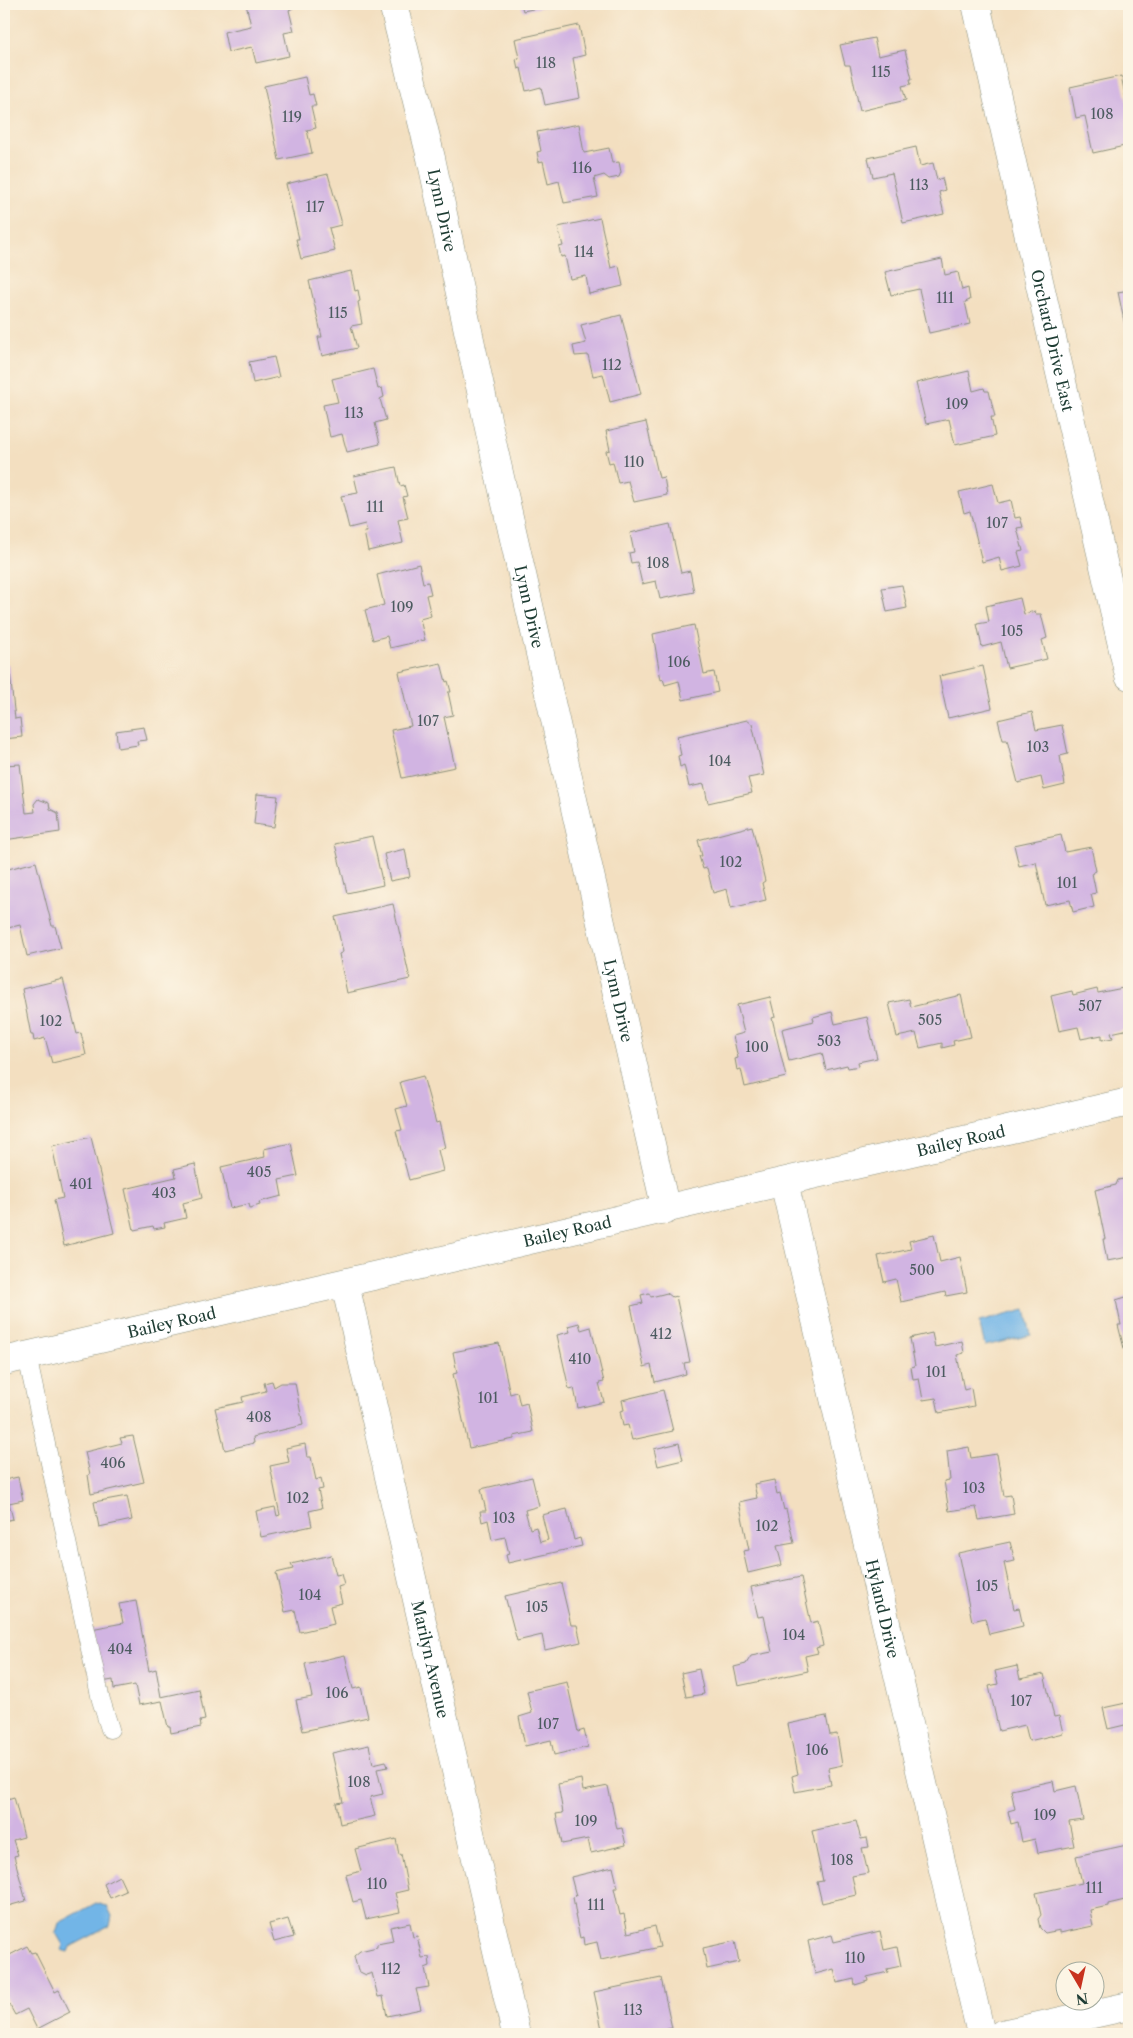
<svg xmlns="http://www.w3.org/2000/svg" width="1133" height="2038" font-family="'Libre Caslon Text',serif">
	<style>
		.water { fill: #72b5e7; stroke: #48798e }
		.building { fill: #d1b4e2 }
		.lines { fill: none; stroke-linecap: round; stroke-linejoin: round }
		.service-casing { stroke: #898e7a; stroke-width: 19 }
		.minor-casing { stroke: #898e7a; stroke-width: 29 }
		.tertiary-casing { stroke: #898e7a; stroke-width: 29 }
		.service { stroke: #fff; stroke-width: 18 }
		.minor { stroke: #fff; stroke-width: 28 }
		.tertiary { stroke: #fff; stroke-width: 28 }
		.labels { text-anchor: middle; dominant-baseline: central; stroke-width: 5; stroke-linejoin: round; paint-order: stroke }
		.number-label { font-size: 14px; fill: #4c5b60 }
		.street-label { font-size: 16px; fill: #1f3d34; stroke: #fcf5e5 }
	</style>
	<rect width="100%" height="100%" fill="#fcf5e5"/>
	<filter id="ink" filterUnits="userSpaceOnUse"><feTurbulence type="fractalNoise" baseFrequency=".02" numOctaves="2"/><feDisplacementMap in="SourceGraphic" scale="10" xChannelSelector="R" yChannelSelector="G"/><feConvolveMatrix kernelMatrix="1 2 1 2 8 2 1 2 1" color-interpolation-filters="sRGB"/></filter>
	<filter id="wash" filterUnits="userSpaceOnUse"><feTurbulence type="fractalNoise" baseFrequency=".0096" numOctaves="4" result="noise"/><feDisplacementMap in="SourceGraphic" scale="20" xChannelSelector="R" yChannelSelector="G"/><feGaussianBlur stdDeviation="1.12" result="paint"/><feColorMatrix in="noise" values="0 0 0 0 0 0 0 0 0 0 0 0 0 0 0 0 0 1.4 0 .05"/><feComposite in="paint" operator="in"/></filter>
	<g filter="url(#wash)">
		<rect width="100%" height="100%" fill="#f3dfc0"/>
		<!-- water -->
		<path class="water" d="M1025,1310L1031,1335L985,1346L979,1322Z
			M96,1903L107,1906L112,1916L110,1926L70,1947L68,1952L61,1950L63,1945L56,1933L59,1923Z"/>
		<g id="blocks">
			<!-- building -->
			<path class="building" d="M246,4H292L293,8L289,10L294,31L284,33L289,56L256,63L252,47L228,52L224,32L251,26Z
				M521,4H552V5L523,11Z
				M579,25L585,55L573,58L580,98L545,105L541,87L526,91L521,68L518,69L516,59L519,58L515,39Z
				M874,38L878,56L905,50L912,79H910L911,84L902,86L906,100L860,111L850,65H845L840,45Z
				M1121,76L1129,112V118H1127L1129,145L1093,153L1085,116L1076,118L1070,87Z
				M305,77L309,95L313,94L316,106H311L316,128L307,130L312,153L279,160L264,86Z
				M579,124L584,153L609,148L612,163L619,162L621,172L619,177L609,179L604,175L594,178L598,197L564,203L559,181L548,184L543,161L539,162L537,152L541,151L537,132Z
				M916,147L920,166L933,163L937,180L942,178L945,190L939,192L944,214L903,223L892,173L873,177L868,158Z
				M328,174L341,220V225L329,228L335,251L301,259L296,239H299L286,184Z
				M600,218L611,268L619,266L623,286L589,294L586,276L570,279L565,256L561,257L559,247L563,246L558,227Z
				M942,259L945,275L958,272L962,290L968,288L970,300L965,302L970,324L929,333L919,289L891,295L885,272Z
				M351,271L355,291L358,290L360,301L358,302L362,324L351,326L357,348L322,356L318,337H322L309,281Z
				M1129,290V340H1128L1118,292Z
				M621,315L641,394L610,402L603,374L593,376L588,355L575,356L573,346L586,343L581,325Z
				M274,357L279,377L253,383L249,362Z
				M373,369L378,389L382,388L384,397L380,399L386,420L375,423L380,444L347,452L342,434L330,437L323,405L338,402L332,379Z
				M969,371L973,391L984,388L985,391H989L995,417H991L995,436L955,445L949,419L926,424L916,383Z
				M646,422L659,478L664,477L667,495L634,502L628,481L618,483L613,462L609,463L606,451L610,450L606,431Z
				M396,467L400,486L404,485L407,496L403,497L408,518L398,520L403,543L368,551L364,532H367L365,524L349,528L341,496L358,493L354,476Z
				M993,484L998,503L1011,500L1015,518L1020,517L1023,527L1017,528L1023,551L1018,552L1022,566L1002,571L999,557L982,562L970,511L964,513L959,492Z
				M670,524L681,573L690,571L694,592L660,599L656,581L642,584L637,562L631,563L629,553L634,552L630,533Z
				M419,564L423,583L428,582L431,594L426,595L431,616L420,619L425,640L390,648L387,636L373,640L365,610L384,605L377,575Z
				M902,585L907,608L887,612L882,588Z
				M1020,598L1024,614L1035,611L1036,614H1041L1047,638L1042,640L1047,659L1007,668L1001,642L982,647L977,624L989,622L986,606Z
				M7,620L9,639H4V621Z
				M694,625L704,674L714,672L718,692L683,700L679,681L665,685L663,679L661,680L653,634Z
				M441,663L446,682L448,681L451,692H448L453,715L444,717L455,767L402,778L391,730L411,726L399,672Z
				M4,664H9L15,719L20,718L22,737L4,739Z
				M983,666L992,708L948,718L939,676Z
				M1032,712L1036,730L1062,725L1068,754L1060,756L1065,785L1044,790L1041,777L1018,783L1007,740H1003L998,720Z
				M747,720L752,724L764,775L748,778L752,793L708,803L704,784L689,787L684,765L680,767L678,756L681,755L677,736Z
				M144,727L147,740L137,741L138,745L118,748L116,731Z
				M20,764L26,813L35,812L34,804L38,799L49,803L50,809L58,813L60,832L4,840V765Z
				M257,794L278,796L274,827L254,824Z
				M752,826L765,881L762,883L766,900L731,908L727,889L713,893L707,868L703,869L699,856H702L698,840Z
				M1061,835L1065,852L1091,847L1096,871L1092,873L1096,893L1091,894L1094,907L1073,912L1070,900L1045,905L1036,862L1019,866L1014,845Z
				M372,836L383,885L347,893L335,844Z
				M405,849L410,877L390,881L384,854Z
				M36,862L52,926H55L61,948L27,956L20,925L8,928L4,910V870Z
				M393,904L410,979L347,993L339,954L343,952L335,917Z
				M63,979L77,1034L81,1033L86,1055L52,1063L45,1038L34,1041L33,1035H31L22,989Z
				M1123,988L1129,1017V1029L1111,1033L1113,1038L1102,1040V1035L1081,1039L1078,1027L1059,1031L1051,996L1072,991L1073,995L1097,989L1098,993Z
				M961,995L971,1037L953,1041L954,1045L942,1048V1043L920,1048L916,1033L897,1037L889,1003L909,999L911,1007Z
				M770,997L775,1017L772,1018L786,1077L745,1087L741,1069L737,1070L735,1059L738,1058L733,1036L744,1033L737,1005Z
				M832,1012L835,1024L867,1017L877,1058L858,1062L859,1066L848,1068L847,1065L826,1070L822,1053L789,1061L782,1029L814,1021L813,1017Z
				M423,1076L436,1123L439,1122L445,1148L438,1150L443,1171L409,1180L396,1131L402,1130L396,1109L407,1106L400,1082Z
				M91,1137L114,1233L64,1246L54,1200L63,1198L52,1146Z
				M291,1143L298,1176L279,1180L282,1196L259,1202L260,1205L250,1208L249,1204L230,1208L221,1167L265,1157L264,1149Z
				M195,1164L202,1198L183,1203L186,1218L164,1223L165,1227L154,1229L153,1226L134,1230L125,1189L176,1177L174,1169Z
				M1129,1178V1257L1107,1261L1103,1239H1105L1095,1190L1116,1185L1118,1180Z
				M934,1235L940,1262L960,1257L967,1292L946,1296L945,1292L901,1302L896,1279L884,1282L878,1256L911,1249L909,1241Z
				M649,1293L651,1297L667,1293L672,1297L676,1296L690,1362L684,1363L686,1374L655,1382L651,1365L644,1367L631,1306L643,1303L641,1295Z
				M1129,1296V1368L1118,1325H1121L1116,1300Z
				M579,1323L581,1330L591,1327L604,1382L599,1383L604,1402L578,1408L574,1388L569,1389L557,1335L570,1332L568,1326Z
				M932,1333L935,1347L962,1341L964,1353L957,1355L964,1390L971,1388L974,1406L939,1413L936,1398L923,1400L919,1378L913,1379L911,1367L915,1366L910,1338Z
				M499,1343L510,1394L517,1392L520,1405L527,1403L533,1432L514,1436V1439L469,1448L453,1374L457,1373L453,1352Z
				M272,1381L274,1387L281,1383H295L303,1425L253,1437L254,1443L225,1450L215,1408L243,1402L242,1397L266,1391L264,1383Z
				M663,1390L673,1431L632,1440L628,1425L623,1426L620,1411L624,1410L622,1400Z
				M133,1436L144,1482L91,1494L88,1475L90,1474L85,1452L122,1443L120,1438Z
				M679,1443L683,1460L658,1466L654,1449Z
				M305,1444L307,1457H311L316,1480L321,1478L323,1489L318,1490L322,1508L309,1511L312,1526L261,1537L256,1511L275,1507L277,1516L280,1515L270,1466L289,1462L286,1448Z
				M969,1447L971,1458L997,1454L1004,1496L1011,1495L1014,1514L979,1520L976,1507L949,1511L944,1481L950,1480L947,1451Z
				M18,1477L23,1500L9,1503L13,1519L4,1521V1480Z
				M532,1477L539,1506L525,1510L530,1529L536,1527L540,1542L548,1540L542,1515L567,1509L574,1540L580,1538L582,1546L508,1563L506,1555L509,1554L505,1537L492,1540L488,1520L482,1522L480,1511H486L481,1489Z
				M774,1480L777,1494L780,1493L784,1510L786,1509L794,1543L777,1546L782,1565L748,1573L743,1551L749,1550L739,1502L757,1498L754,1484Z
				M127,1496L132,1520L99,1527L94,1502Z
				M1010,1542L1015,1561L1004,1563L1014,1609L1019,1608L1023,1626L989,1634L985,1618L972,1621L958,1553Z
				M331,1555L336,1575L341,1574L344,1585L338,1587L342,1603L330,1606L334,1624L300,1632L295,1610L285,1612L276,1573L293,1569L291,1564Z
				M801,1577L811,1623L818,1621L823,1646L816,1648L818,1653L805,1656L808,1671L738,1686L734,1667L746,1664L751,1656L772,1652L764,1616L758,1617L751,1587Z
				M561,1583L571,1625H577L581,1642L545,1650L542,1635L517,1641L505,1596Z
				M136,1601L149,1671L156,1669L161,1697L199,1689L205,1720L200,1721L201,1727L171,1733L170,1727H168L162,1701L139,1705L135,1685L114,1689L113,1680L102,1682L91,1629L123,1623L119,1604Z
				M345,1655L353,1689L361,1687L368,1717L303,1731L296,1700L312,1697L305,1664Z
				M1017,1666L1020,1679L1044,1674L1054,1717L1059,1716L1063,1733L1029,1741L1025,1725L999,1731L989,1686L998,1684L995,1671Z
				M699,1669L704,1694L686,1697L681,1673Z
				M567,1682L578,1732L584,1730L588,1747L554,1755L551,1740L525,1746L519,1717L532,1713L527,1691Z
				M1126,1703L1129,1724L1108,1729L1103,1708Z
				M826,1716L830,1735L837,1734L842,1765L828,1768L831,1785L795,1792L792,1776L798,1774L788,1724Z
				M369,1745L373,1764L386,1761L388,1767L377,1769L383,1794L370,1797L375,1816L340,1824L336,1803L343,1802L332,1753Z
				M581,1779L583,1791L608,1786L617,1829L622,1828L626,1845L591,1853L588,1839L562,1844L556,1814L563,1813L558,1784Z
				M1053,1781L1055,1791L1076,1786L1083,1820L1069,1822L1074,1846L1038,1853L1035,1839L1022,1842L1018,1822L1011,1824L1008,1811L1015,1809L1011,1790Z
				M14,1797L24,1837L13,1840L18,1855L14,1856L26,1901L4,1907V1800Z
				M856,1821L861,1839L867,1838L869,1847L862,1848L868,1873L852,1876L856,1895L822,1903L817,1882L823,1881L812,1831Z
				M396,1839L399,1855L401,1854L408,1890L395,1893L400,1912L366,1919L361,1900L353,1902L346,1875L361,1871L355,1849Z
				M1127,1845L1129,1852V1899L1108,1904V1906L1090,1910L1093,1926L1060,1933V1930L1045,1933L1040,1928L1038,1919L1041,1915L1036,1893L1082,1883L1076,1856Z
				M613,1867L618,1888H614L620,1915L624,1914L628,1933L655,1926L660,1947L601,1960L597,1942L584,1945L583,1937L580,1938L575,1915H576L573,1897L576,1896L571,1877Z
				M119,1876L126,1891L110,1898L104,1884Z
				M288,1919L294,1937L274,1942L269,1924Z
				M410,1923L413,1937L417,1936L422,1958L429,1957L430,1966L425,1968L429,1987L416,1989L421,2009L387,2016L383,1996L378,1997L372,1973L366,1975L358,1971L354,1956L360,1951L377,1947V1944L393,1941L390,1927Z
				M880,1931L884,1950L897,1947L901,1966L887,1969L888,1972L867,1977L868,1981L855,1985L854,1979L837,1983L834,1969L815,1974L808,1941L832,1935L834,1942Z
				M735,1941L739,1962L707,1969L703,1948Z
				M27,1946L31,1953L35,1952L55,1992L59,1990L70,2012L37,2029L27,2009L15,2015L4,1995V1958Z
				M661,1978L672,2028L645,2034H640L638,2028L603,2034L594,1992Z"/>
		</g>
	</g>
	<g filter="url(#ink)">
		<use href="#blocks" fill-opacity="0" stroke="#898e7a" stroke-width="1"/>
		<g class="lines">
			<!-- service casing -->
			<g class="service-casing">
				<path id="service" d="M27,1356L101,1700L110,1729"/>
			</g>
			<!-- minor casing -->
			<g class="minor-casing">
				<g id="minor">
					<path id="s1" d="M393,4L431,158L490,433L666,1210"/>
					<path id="s2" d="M976,4L1129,676"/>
					<path id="s3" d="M784,1182L981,2034"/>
					<path id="s4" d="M345,1284L516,2034"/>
					<path d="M1002,2034L1129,2006"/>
				</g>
			</g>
			<!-- tertiary casing -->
			<g class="tertiary-casing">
				<g id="tertiary">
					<path id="s5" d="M4,1361L1129,1102"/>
				</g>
			</g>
			<!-- service -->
			<use href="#service" class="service"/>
			<!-- minor -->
			<use href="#minor" class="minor"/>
			<!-- tertiary -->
			<use href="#tertiary" class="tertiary"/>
		</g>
	</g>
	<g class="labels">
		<!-- number labels -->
		<g class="number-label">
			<text x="546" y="63">118</text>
			<text x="881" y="72">115</text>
			<text x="1102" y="114">108</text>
			<text x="292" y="117">119</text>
			<text x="582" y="168">116</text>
			<text x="919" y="185">113</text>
			<text x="315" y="207">117</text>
			<text x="584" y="252">114</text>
			<text x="945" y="298">111</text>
			<text x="338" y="313">115</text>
			<text x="612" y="365">112</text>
			<text x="957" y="404">109</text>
			<text x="354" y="413">113</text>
			<text x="634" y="462">110</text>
			<text x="375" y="507">111</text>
			<text x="997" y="523">107</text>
			<text x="658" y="563">108</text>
			<text x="402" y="607">109</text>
			<text x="1012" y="631">105</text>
			<text x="679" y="662">106</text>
			<text x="428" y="721">107</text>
			<text x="1038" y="747">103</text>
			<text x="720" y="761">104</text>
			<text x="731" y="862">102</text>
			<text x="1067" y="883">101</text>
			<text x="1090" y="1006">507</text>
			<text x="930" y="1020">505</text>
			<text x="51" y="1021">102</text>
			<text x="829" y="1041">503</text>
			<text x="757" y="1047">100</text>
			<text x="259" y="1172">405</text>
			<text x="81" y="1184">401</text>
			<text x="164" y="1193">403</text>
			<text x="922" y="1270">500</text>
			<text x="661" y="1334">412</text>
			<text x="580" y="1359">410</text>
			<text x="936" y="1372">101</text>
			<text x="488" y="1398">101</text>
			<text x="259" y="1417">408</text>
			<text x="113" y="1463">406</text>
			<text x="974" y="1488">103</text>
			<text x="298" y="1498">102</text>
			<text x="504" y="1518">103</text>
			<text x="767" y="1526">102</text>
			<text x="987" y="1586">105</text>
			<text x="310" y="1595">104</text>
			<text x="537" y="1607">105</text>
			<text x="794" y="1635">104</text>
			<text x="120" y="1649">404</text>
			<text x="337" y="1693">106</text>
			<text x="1021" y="1701">107</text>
			<text x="548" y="1724">107</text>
			<text x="817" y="1750">106</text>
			<text x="359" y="1782">108</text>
			<text x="1045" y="1815">109</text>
			<text x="586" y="1821">109</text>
			<text x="842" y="1860">108</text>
			<text x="377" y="1884">110</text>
			<text x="1094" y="1888">111</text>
			<text x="596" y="1905">111</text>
			<text x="855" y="1958">110</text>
			<text x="391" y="1969">112</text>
			<text x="633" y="2010">113</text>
		</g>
		<!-- street labels -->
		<g class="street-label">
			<text stroke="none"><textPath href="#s1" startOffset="212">Lynn Drive</textPath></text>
			<text stroke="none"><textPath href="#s2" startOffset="345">Orchard Drive East</textPath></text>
			<text stroke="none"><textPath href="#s1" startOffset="618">Lynn Drive</textPath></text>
			<text stroke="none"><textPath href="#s1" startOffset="1022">Lynn Drive</textPath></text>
			<text stroke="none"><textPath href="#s5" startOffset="982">Bailey Road</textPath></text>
			<text stroke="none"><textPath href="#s5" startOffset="578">Bailey Road</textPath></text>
			<text stroke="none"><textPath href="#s5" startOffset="172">Bailey Road</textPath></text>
			<text stroke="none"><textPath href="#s3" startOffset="438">Hyland Drive</textPath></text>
			<text stroke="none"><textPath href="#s4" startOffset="385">Marilyn Avenue</textPath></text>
		</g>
	</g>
	<!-- margin -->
	<rect width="1133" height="2038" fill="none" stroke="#fcf5e5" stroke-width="20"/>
	<!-- north arrow -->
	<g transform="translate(1080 1986) rotate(171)"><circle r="24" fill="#fcf5e5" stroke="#a4ab9e"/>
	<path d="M0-4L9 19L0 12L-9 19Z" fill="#c8321e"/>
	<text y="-8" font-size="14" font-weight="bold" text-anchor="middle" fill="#1f3d34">N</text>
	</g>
</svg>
